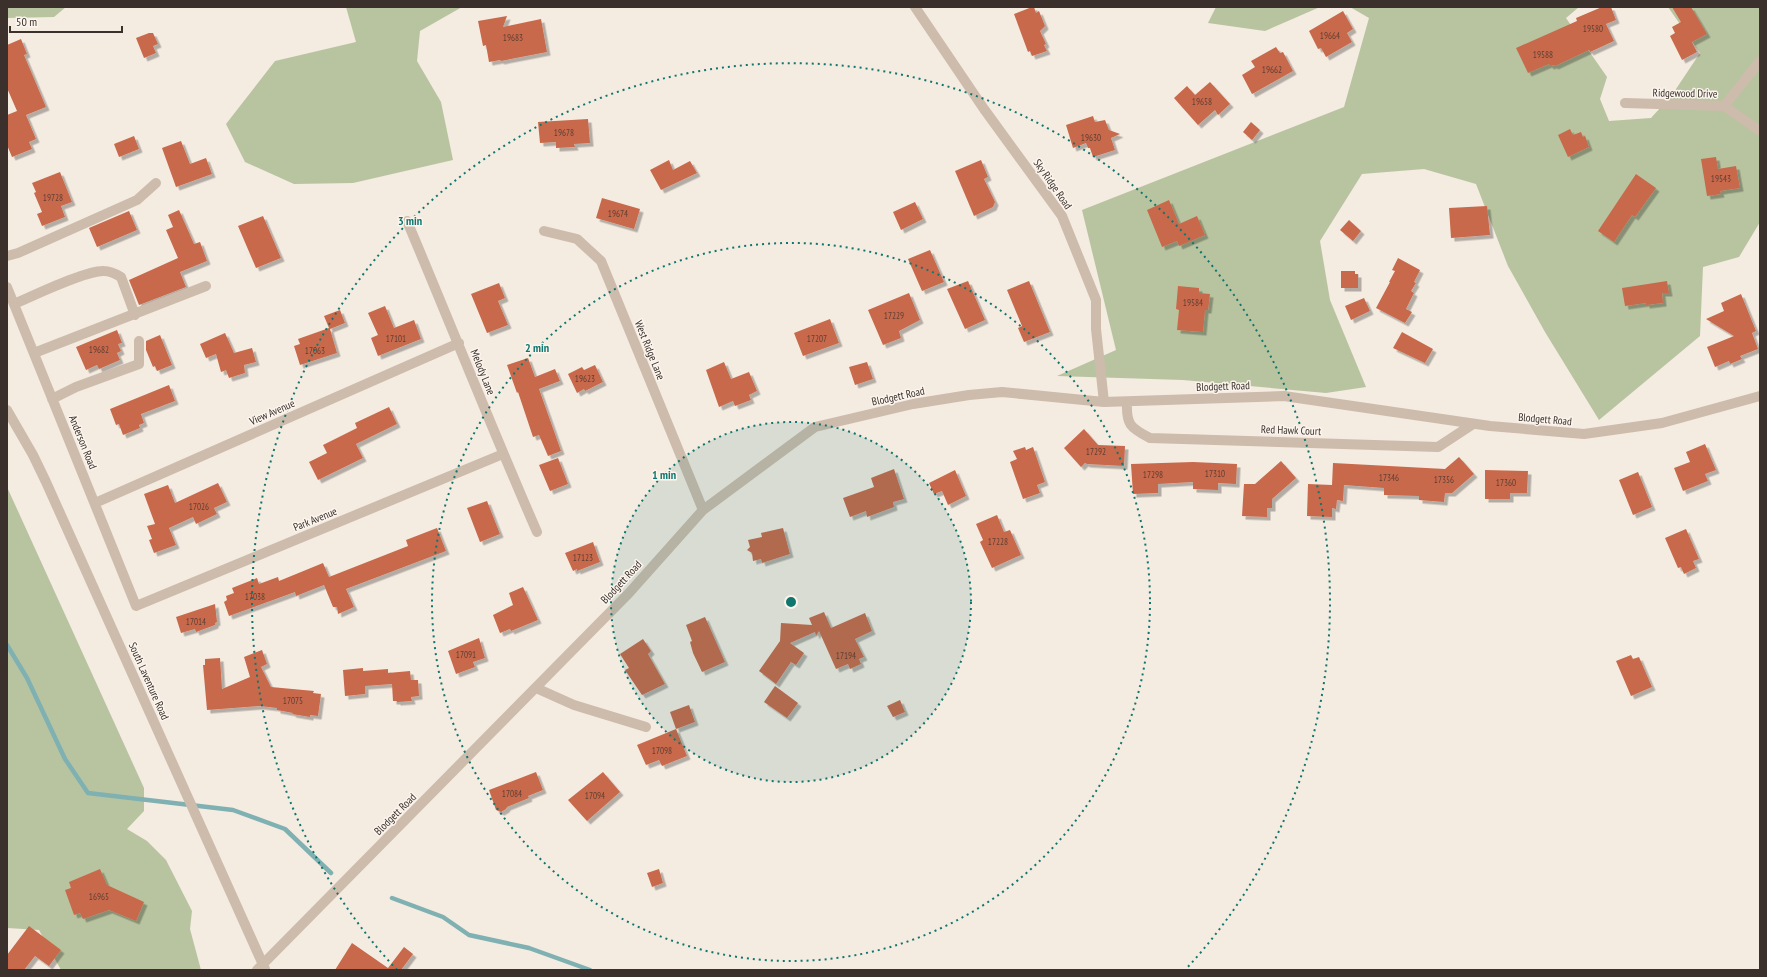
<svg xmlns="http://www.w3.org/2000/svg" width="1767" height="977" font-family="'PT Sans Narrow',sans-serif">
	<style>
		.green { fill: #b8c4a0 }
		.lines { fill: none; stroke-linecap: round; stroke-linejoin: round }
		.stream { stroke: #7fb0b2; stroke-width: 4.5 }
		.building { fill: #c8694b; filter: url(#shadow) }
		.minor { stroke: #cdbbac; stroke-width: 10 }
		.ring { fill: none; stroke: #0f766e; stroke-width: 2; stroke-dasharray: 2 4 }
		.labels { text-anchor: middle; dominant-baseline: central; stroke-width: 3; stroke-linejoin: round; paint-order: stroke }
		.number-label { font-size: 9px; fill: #5e3e33 }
		.street-label { font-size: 11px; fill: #3b302b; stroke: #fbf5ee }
		.centre { fill: #0f766e; stroke: #fbf5ee; stroke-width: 2 }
		.ring-label { font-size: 12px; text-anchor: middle; font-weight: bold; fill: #0f766e; stroke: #fbf5ee; stroke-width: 3; stroke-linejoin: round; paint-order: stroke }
	</style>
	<defs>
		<filter id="shadow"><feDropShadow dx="3.5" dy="3.5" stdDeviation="0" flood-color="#0004"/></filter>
	</defs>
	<rect width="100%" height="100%" fill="#f4ebe1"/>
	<!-- green -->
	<path class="green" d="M7,7H66L54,17L7,18Z
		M346,7H462L420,31L417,61L441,102L453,160L353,183L294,184L245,162L226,124L275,61L356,42Z
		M1216,7H1320L1265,31L1208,23Z
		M1350,7H1579L1566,18L1607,77L1600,99L1609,121L1651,118L1672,95L1700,53L1668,7H1760V222L1739,257L1703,267L1700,336L1599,420L1545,332L1508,266L1476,184L1424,169L1362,174L1320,241L1330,300L1366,387L1326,393L1183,380L1057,376L1116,350L1082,210L1344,107L1369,18Z
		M7,487L144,788V811L127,829L147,841L166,860L192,911L190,929L201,970H61L39,930L7,928Z"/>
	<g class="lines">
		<!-- stream -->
		<path class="stream" d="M7,645L27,678L65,759L88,793L233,810L285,829L331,873
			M392,898L443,917L469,935L529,948L590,970"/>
	</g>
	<!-- building -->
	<path class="building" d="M1032,7H1034L1036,13L1039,11L1045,26L1040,31L1046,44L1044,45L1047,51L1032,56L1030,51L1028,52L1014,14Z
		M1602,7H1611L1616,20L1606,24L1614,41L1590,52L1589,50L1555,66L1554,65L1550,66L1549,64L1528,73L1516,48L1577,21L1576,18Z
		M1672,7H1691L1707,34L1692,42L1697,52L1682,60L1670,36L1675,33L1672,27L1681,22Z
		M1343,11L1353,29L1347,33L1352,42L1326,57L1321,48L1318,49L1309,31Z
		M507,16L503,27L541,19L547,52L501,61L500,60L489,62L486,45L483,46L478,21Z
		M149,33H153L158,44L153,46L156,53L144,58L136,38Z
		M21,39L27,54L24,55L46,107L26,115L36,139L29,142L32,149L12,157L7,145V115L17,111L7,88V45Z
		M1276,47L1280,53L1283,52L1293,71L1252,94L1242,75L1255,67L1251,61Z
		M1210,82L1230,104L1218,115L1215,110L1198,125L1174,98L1187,86L1195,95Z
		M1093,116L1095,122L1105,120L1109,130L1120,134L1111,138L1115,150L1093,157L1090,148H1088L1086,143L1073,148L1066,125Z
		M588,119L590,143L574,144L575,147L556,148V142L540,143L538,122Z
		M1251,122L1260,130L1252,140L1243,132Z
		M1570,129L1573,135L1581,132L1583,137L1585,136L1589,147L1568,157L1558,135Z
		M134,136L139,149L119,157L114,144Z
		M181,141L190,164L206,158L212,174L176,187L162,148Z
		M1716,157L1718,169L1736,166L1740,188L1720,191L1721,194L1707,196L1701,159Z
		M669,160L673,170L690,161L697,173L661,190L650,170Z
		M981,160L988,177L984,179L995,202L993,207L974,216L955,171Z
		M60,172L72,202L61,206L65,217L42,226L37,214L42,212L34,193L36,192L32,183Z
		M1636,174L1656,188L1635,217L1632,215L1614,242L1598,231Z
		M602,198L640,209L634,229L596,218Z
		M1169,200L1179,224L1197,216L1205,235L1179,246L1177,241L1162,247L1147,210Z
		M915,202L923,219L901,230L893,212Z
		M1487,206L1490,235L1451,238L1449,208Z
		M179,210L194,244L200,242L207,261L180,272L186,287L139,305L129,280L178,258L166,230L173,227L168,215Z
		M129,211L137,230L97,247L89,228Z
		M263,216L281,258L256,268L238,226Z
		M1349,220L1361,231L1353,241L1340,230Z
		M930,250L944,282L922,291L908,259Z
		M1398,258L1420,270L1414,282L1416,283L1411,291L1414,293L1406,309L1412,312L1405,323L1376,308L1390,282H1389L1395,271L1392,270Z
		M1341,271H1355V274H1358V288H1341Z
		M968,281L985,320L965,329L947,289Z
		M1029,281L1050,332L1024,342L1018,328L1022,326L1007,290Z
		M1667,281L1669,293H1662L1663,303L1646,305V303L1625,306L1622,288Z
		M499,283L505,298L498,301L508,325L487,333L471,294Z
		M1178,286L1199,288V293L1210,294L1208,310H1205L1203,332L1177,330L1179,310L1176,309Z
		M909,293L920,320L899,331L901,338L883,345L868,310Z
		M1741,294L1756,331L1752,333L1758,349L1740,356L1742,359L1730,364L1729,361L1715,367L1707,347L1734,336L1706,319L1724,311L1721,303Z
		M1364,298L1370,311L1351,320L1345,306Z
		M385,306L394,328L414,320L421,339L378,356L371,338L378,335L368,313Z
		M340,310L345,323L330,329L337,353L300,365L294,346L300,344L298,339L329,328L324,316Z
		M830,319L839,343L803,356L794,333Z
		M117,330L122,343L118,344L121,351L117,353L120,360L99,369L97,365L86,370L76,347Z
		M1402,332L1433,349L1425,363L1393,348Z
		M225,333L234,353L252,348L256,362L244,365L245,373L229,378L226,370L221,372L216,354L206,358L200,344Z
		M160,335L172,365L157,371L155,366L153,367L146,350V341Z
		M528,358L535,377L555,369L560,381L539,389L561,451L548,456L539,435L533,437L518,392L517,393L507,365Z
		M724,362L731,379L749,372L757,391L749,395L751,400L735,406L733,401L719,407L706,370Z
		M867,362L873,379L855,385L849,367Z
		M595,365L603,382L585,391L584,389L577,393L568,374L582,367L584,370Z
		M169,385L175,401L141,414L144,423L139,425L140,428L123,435L119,424L116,425L110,409Z
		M389,407L397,424L356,444L363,458L318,480L309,462L327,453L323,445L357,428L355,423Z
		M1084,429L1098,445L1125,446L1124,466L1087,464L1085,463L1081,467L1064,448Z
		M1705,444L1716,470L1705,474L1708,481L1683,491L1674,468L1690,462L1686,452Z
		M1025,447L1026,450L1033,447L1045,482L1037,485L1040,493L1023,499L1010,462L1017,459L1013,451Z
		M1459,457L1474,474L1452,493H1445L1444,502L1419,500V496L1384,495V488L1344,485L1343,501L1337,500L1336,509L1332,508V517L1307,516L1308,484L1332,485L1333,463L1445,469Z
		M558,458L568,484L550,491L539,465Z
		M1281,461L1296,478L1272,499V508H1267V517L1242,516L1244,484H1255Z
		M1193,462L1237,464L1236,484L1218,483V490L1193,489V482L1158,484V493L1133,494L1131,464Z
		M894,469L904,499L893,502L894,507L867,517L866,511L850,517L843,498L874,487L871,478Z
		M955,470L966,496L948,505L942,491L934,494L929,483Z
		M1485,470L1528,471L1527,493H1510V499H1485Z
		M1638,472L1652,507L1633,515L1619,480Z
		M218,483L227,502L214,508L217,514L196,524L193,517L169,528L176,545L154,553L149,540L152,539L147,526L155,524L144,494L168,485L175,503Z
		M487,501L500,534L480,542L467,508Z
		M997,515L1004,532L1010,530L1021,555L992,568L980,542L983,540L976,524Z
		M437,528L446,551L346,589L354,607L338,614L337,607H333L324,585L296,596L295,592L229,616L224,602L227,600L226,596L234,593L232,588L257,578L259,584L278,577L279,581L323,563L329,577L408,546L406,540Z
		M783,528L790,554L762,563L761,559L753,561L752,553L747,550L750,547L748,540L762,537L761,533Z
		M1686,529L1699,559L1693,561L1696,568L1684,574L1681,567L1678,568L1665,538Z
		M593,542L600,562L577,571V569L573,571L565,553Z
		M523,587L538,620L511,631L510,629L500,633L493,615L513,605L509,593Z
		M215,604L217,622L215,623V625L196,632L195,629L181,633L176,617Z
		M824,612L831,628L865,613L872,631L855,639L864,657L859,659L861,664L850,669L848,664L836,669L819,631L816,636L815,632L790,643L804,653L796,665L791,662L776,684L759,671L780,641L781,623L812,625L809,618Z
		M705,617L725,662L702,672L693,653L690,642L692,641L686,625Z
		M479,638L485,658L473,662L475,667L456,674L448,651Z
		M643,639L651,651L648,654L665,684L642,695L625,670L629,668L620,654Z
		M262,650L267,664L261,667L271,687L314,691L313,693L321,694L318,716L310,715V717L292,714L293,713L277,710V708L260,706L207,710L203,665H205V659L220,658L222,689L250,677L244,657Z
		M1631,655L1633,659L1639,657L1652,687L1631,696L1616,661Z
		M363,668V671L388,669V673L410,671L411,680H418L419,696L411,697L412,701L397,702V701H393L392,684L365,686V694L345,696L343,670Z
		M775,686L798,703L787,718L764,702Z
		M900,700L905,712L893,717L887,706Z
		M689,705L695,722L676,729L670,712Z
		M676,729L687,756L662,766L659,760L646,765L637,745Z
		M536,772L543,790L528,796L529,798L507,807L506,809L501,812L496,810L489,790Z
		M603,772L620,792L587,821L568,800Z
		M100,869L107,885L144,902L136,921L109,910L83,919L80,913L74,915L65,890L71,888L69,882Z
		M659,869L663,883L652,887L647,873Z
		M29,926L61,950L49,966L35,956L24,970H7V955Z
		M352,943L388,968L404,947L413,954L401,970H335Z"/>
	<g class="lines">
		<!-- minor -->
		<path class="minor" d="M915,7L984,109L1062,216L1096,300V329L1104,402
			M1625,103L1724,106L1760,131
			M1724,106L1760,61
			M407,221C451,325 492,429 537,532
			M544,231L577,239L601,261L703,510
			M7,256L18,253L137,200L156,183
			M7,287L136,606L503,454
			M14,304C33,296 86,270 104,271C110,271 116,274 121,277L135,315
			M34,353L206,286
			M52,399L76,387L139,364V341
			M1127,402C1126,424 1130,428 1150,438L1438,447L1473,424
			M7,410L33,455L46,482L265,969
			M95,503L459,343
			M536,688L574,705L646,727
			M257,970L629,593L703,510L815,427L913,404L969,395L1002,392L1104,402L1284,396L1490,426L1584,434L1662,423L1760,396"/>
	</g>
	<!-- distance rings -->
	<circle cx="791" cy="602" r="180" fill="#0f766e" fill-opacity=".12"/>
	<g class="ring">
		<circle cx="791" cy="602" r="180"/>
		<circle cx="791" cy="602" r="359"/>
		<path d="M397 970A539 539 0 1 1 1185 970"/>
	</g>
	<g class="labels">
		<!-- number labels -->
		<g class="number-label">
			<text x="1593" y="28">19580</text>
			<text x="1330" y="35">19664</text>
			<text x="513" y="37">19683</text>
			<text x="1543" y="54">19588</text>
			<text x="1272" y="69">19662</text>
			<text x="1202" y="101">19658</text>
			<text x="564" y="132">19678</text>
			<text x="1091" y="137">19630</text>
			<text x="1721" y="178">19543</text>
			<text x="53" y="197">19728</text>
			<text x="618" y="213">19674</text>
			<text x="1193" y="302">19584</text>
			<text x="894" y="315">17229</text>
			<text x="396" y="338">17101</text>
			<text x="817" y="338">17207</text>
			<text x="99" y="349">19682</text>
			<text x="315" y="350">17063</text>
			<text x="585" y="378">19623</text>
			<text x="1096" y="451">17292</text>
			<text x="1215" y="473">17310</text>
			<text x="1153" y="474">17298</text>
			<text x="1389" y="477">17346</text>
			<text x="1444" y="479">17356</text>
			<text x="1506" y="482">17360</text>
			<text x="199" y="506">17026</text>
			<text x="998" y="541">17228</text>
			<text x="583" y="557">17123</text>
			<text x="255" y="596">17038</text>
			<text x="196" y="621">17014</text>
			<text x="466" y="654">17091</text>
			<text x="846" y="655">17194</text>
			<text x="293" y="700">17075</text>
			<text x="662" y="750">17098</text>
			<text x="512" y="793">17084</text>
			<text x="595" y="795">17094</text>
			<text x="99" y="896">16965</text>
		</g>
		<!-- street labels -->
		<g class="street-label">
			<text transform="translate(1685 93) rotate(1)">Ridgewood Drive</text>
			<text transform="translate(1053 184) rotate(55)">Sky Ridge Road</text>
			<text transform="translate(650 350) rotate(68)">West Ridge Lane</text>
			<text transform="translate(483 372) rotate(68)">Melody Lane</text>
			<text transform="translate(1223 386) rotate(-2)">Blodgett Road</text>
			<text transform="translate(898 396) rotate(-12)">Blodgett Road</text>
			<text transform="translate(272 412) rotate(-24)">View Avenue</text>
			<text transform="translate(1545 419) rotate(5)">Blodgett Road</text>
			<text transform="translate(1291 430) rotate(2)">Red Hawk Court</text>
			<text transform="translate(83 442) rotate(68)">Anderson Road</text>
			<text transform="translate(315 519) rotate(-22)">Park Avenue</text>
			<text transform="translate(621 582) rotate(-47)">Blodgett Road</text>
			<text transform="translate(149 681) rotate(66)">South Laventure Road</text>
			<text transform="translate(395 814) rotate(-45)">Blodgett Road</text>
		</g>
	</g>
	<circle cx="791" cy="602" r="6" class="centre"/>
	<g class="ring-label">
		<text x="410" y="225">3 min</text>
		<text x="537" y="352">2 min</text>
		<text x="664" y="479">1 min</text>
	</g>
	<!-- border -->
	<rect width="1767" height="977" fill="none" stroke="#3b302b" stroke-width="16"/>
	<!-- scale -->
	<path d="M10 26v6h112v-6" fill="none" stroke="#3b302b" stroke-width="2"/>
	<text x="16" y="26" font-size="12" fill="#3b302b" stroke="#fbf5ee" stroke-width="3" paint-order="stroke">50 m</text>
</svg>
